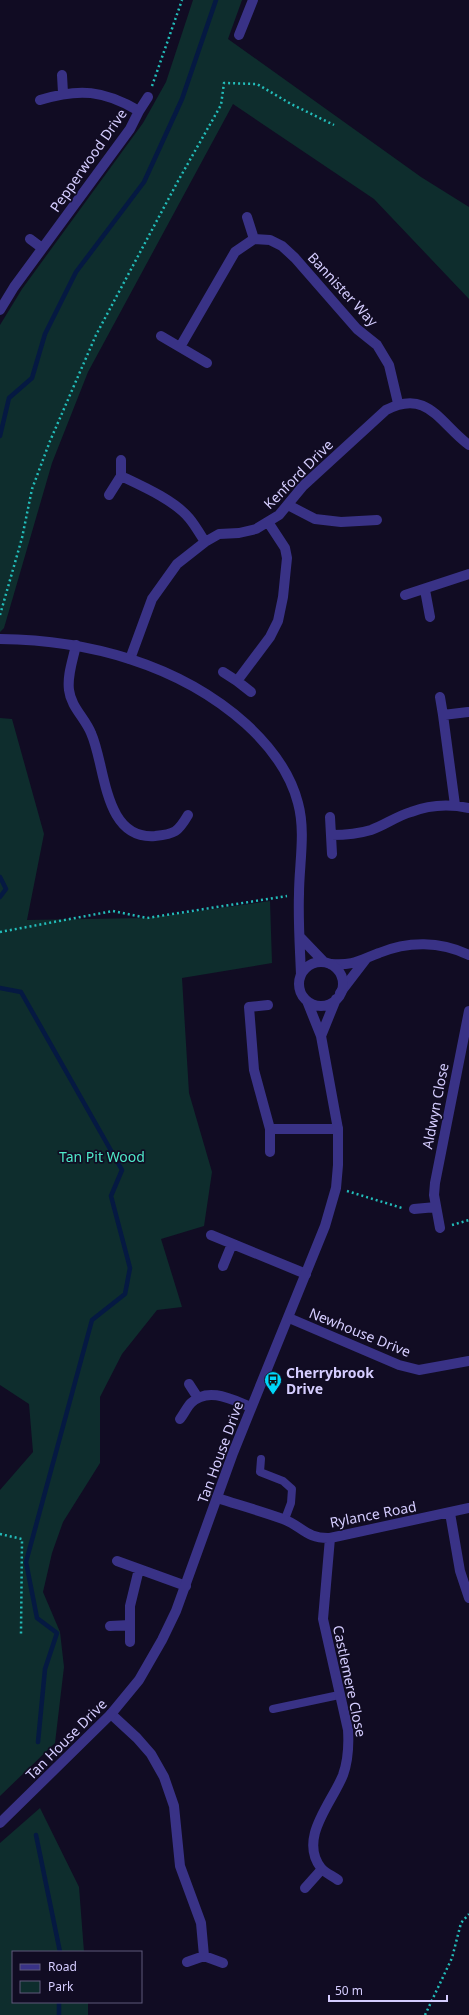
<svg xmlns="http://www.w3.org/2000/svg" width="469" height="2015" font-family="'Noto Sans',sans-serif">
	<style>
		.green { fill: #0e2d2d }
		.lines { fill: none; stroke-linecap: round; stroke-linejoin: round }
		.stream { stroke: #051942; stroke-width: 4.5 }
		.path { stroke: #23bdba; stroke-width: 2.5; stroke-dasharray: 2 3; stroke-linecap: butt }
		.service { stroke: #393286; stroke-width: 8 }
		.minor { stroke: #393286; stroke-width: 10 }
		.tertiary { stroke: #393286; stroke-width: 10 }
		.labels { text-anchor: middle; dominant-baseline: central; stroke-width: 3.5; stroke-linejoin: round; paint-order: stroke }
		.street-label { font-size: 14px; fill: #d5cdff; stroke: #110c23 }
		.park-label { font-size: 14px; fill: #4fe9c9; stroke: #110c23 }
		.poi-label { font-size: 14px; font-weight: bold; fill: #d5cdff; stroke: #110c23; text-anchor: start }
	</style>
	<rect width="100%" height="100%" fill="#110c23"/>
	<!-- green -->
	<path class="green" d="M193,0H242L228,39L421,177L469,207V299L374,199L233,104L88,372L52,463L4,628L0,632V325L22,289L143,123L166,82Z
		M0,718L12,719L44,834L27,920L147,918L270,901L272,963L182,978L189,1093L212,1172L204,1226L161,1239L182,1307L157,1310L122,1354L100,1397V1463L63,1522L52,1553L43,1592L60,1632L64,1667L55,1743L0,1796V1490L33,1452L29,1404L0,1385Z
		M40,1808L79,1887L84,1952H13V2002H88V2015H0V1843Z"/>
	<g class="lines">
		<!-- stream -->
		<path class="stream" d="M0,436L9,398L32,378L45,334L76,272L144,182L182,99L216,0
			M0,877L6,889L0,897
			M0,988L21,992L122,1170L111,1196L130,1268L125,1294L92,1320L26,1562L37,1618L57,1633L45,1669L38,1742
			M36,1835L60,1952
			M59,2015V2002"/>
		<!-- path -->
		<path class="path" d="M152,86L182,0
			M0,615L22,538L32,489L50,441L96,335L178,181L221,105L224,83L257,84L291,104L334,125
			M0,932L113,911L147,918L287,896
			M347,1191L402,1208
			M452,1225L469,1220
			M0,1534L22,1539L21,1634
			M425,2015L452,1958L461,1923L469,1914"/>
		<!-- service -->
		<path class="service" d="M261,1459L260,1472L283,1481L292,1489L291,1503L285,1519
			M273,1709L339,1695"/>
		<!-- minor -->
		<path class="minor" d="M239,35L253,0
			M62,75L63,93
			M139,111L148,97
			M247,217L254,239
			M30,239L42,248
			M0,310L14,287L130,129L139,111C104,90 79,88 40,100
			M161,336L207,363
			M180,347L235,252L254,239L270,240L282,246L295,258L357,329L377,345L389,365L398,403
			M121,476C142,486 174,500 189,518C195,525 200,534 205,542
			M109,495L121,476V460
			M288,505L315,519L341,522L377,520
			M425,590L430,617
			M405,595L469,574
			M76,645C73,660 67,675 69,690C71,707 85,718 91,733C106,766 103,840 155,836C175,834 178,832 188,815
			M130,659L152,599L177,564L205,542L219,534L239,533L256,529L279,515L303,486L386,410C428,388 440,424 469,445
			M223,672L237,681
			M251,692L237,681L270,637L278,621L283,597L287,558L285,548L268,522
			M440,697L443,715
			M455,805L443,715L468,712
			M330,817L332,854
			M331,835C345,835 358,834 371,830C385,825 397,816 411,812C429,805 450,804 469,808
			M331,964C353,966 360,960 379,953C408,941 440,941 469,955
			M340,993L366,959
			M268,1005L249,1007L254,1070L270,1129H338
			M270,1129V1152
			M414,1209L436,1207
			M440,1228L434,1195L435,1183L469,1011
			M211,1235L306,1274
			M223,1266L232,1244
			M289,1318L399,1365L419,1370L469,1361
			M189,1384L198,1398
			M180,1419C184,1414 187,1407 191,1403C208,1386 233,1400 251,1407
			M217,1498C239,1505 261,1511 283,1519C302,1526 306,1539 330,1538L469,1508
			M450,1513L460,1571L469,1598
			M330,1538L323,1619L348,1730C349,1746 348,1761 343,1775C332,1803 298,1838 321,1868C325,1873 333,1876 338,1880
			M117,1561L186,1586
			M110,1626L130,1625
			M130,1642V1606L139,1569
			M111,1714L137,1738L151,1754L164,1777L174,1806L180,1866L201,1923L204,1956
			M305,1888L322,1869
			M187,1962L204,1956L223,1963"/>
		<!-- tertiary -->
		<path class="tertiary" d="M0,639C88,640 179,664 246,724C269,745 290,772 298,803C306,832 299,865 299,894C298,921 300,948 301,975
			M300,937L324,962
			M299 984a22 22 0 1 1 44 0a22 22 0 1 1-44 0Z
			M321,1036L336,999
			M0,1823L111,1714L139,1680L162,1640L176,1611L233,1453L325,1226L336,1188L338,1165V1129L321,1036L307,1001"/>
	</g>
	<!-- icons -->
	<defs>
		<g id="bus-pin" transform="scale(0.9)"><path d="M0 17L-7.5 6A9.5 9.5 0 1 1 7.5 6Z" fill="#00d6f8" stroke="#110c23"/><path d="M-5-6H5V4H4V6H2V4H-2V6H-4V4H-5ZM-3.5-4V0h7V-4ZM-3.5 1.2v1.5H-2V1.2ZM2 1.2v1.5H3.5V1.2Z" fill="#111"/></g>
	</defs>
	<g fill-rule="evenodd">
		<use href="#bus-pin" x="273" y="1380"/>
	</g>
	<g class="labels">
		<!-- street labels -->
		<g class="street-label">
			<text transform="translate(88 160) rotate(-55)">Pepperwood Drive</text>
			<text transform="translate(343 289) rotate(47)">Bannister Way</text>
			<text transform="translate(298 474) rotate(-45)">Kenford Drive</text>
			<text transform="translate(435 1106) rotate(-79)">Aldwyn Close</text>
			<text transform="translate(360 1332) rotate(22)">Newhouse Drive</text>
			<text transform="translate(220 1452) rotate(-70)">Tan House Drive</text>
			<text transform="translate(373 1514) rotate(-11)">Rylance Road</text>
			<text transform="translate(350 1681) rotate(78)">Castlemere Close</text>
			<text transform="translate(66 1739) rotate(-45)">Tan House Drive</text>
		</g>
		<!-- park labels -->
		<g class="park-label">
			<text x="102" y="1156">Tan Pit Wood</text>
		</g>
		<!-- poi labels -->
		<g class="poi-label">
			<text x="286" y="1372">Cherrybrook<tspan x="286" dy="16">Drive</tspan></text>
		</g>
	</g>
	<!-- legend -->
	<rect x="12" y="1951" width="130" height="52" fill="#110c23" stroke="#5f597b"/>
	<rect x="20" y="1964" width="20" height="6" fill="#393286" stroke="#5f597b"/>
	<text x="48" y="1971" font-size="12" fill="#d5cdff">Road</text>
	<rect x="20" y="1981" width="20" height="12" fill="#0e2d2d" stroke="#5f597b"/>
	<text x="48" y="1991" font-size="12" fill="#d5cdff">Park</text>
	<!-- scale -->
	<path d="M329 1995v6h118v-6" fill="none" stroke="#d5cdff" stroke-width="2"/>
	<text x="335" y="1995" font-size="12" fill="#d5cdff" stroke="#110c23" stroke-width="3" paint-order="stroke">50 m</text>
</svg>
